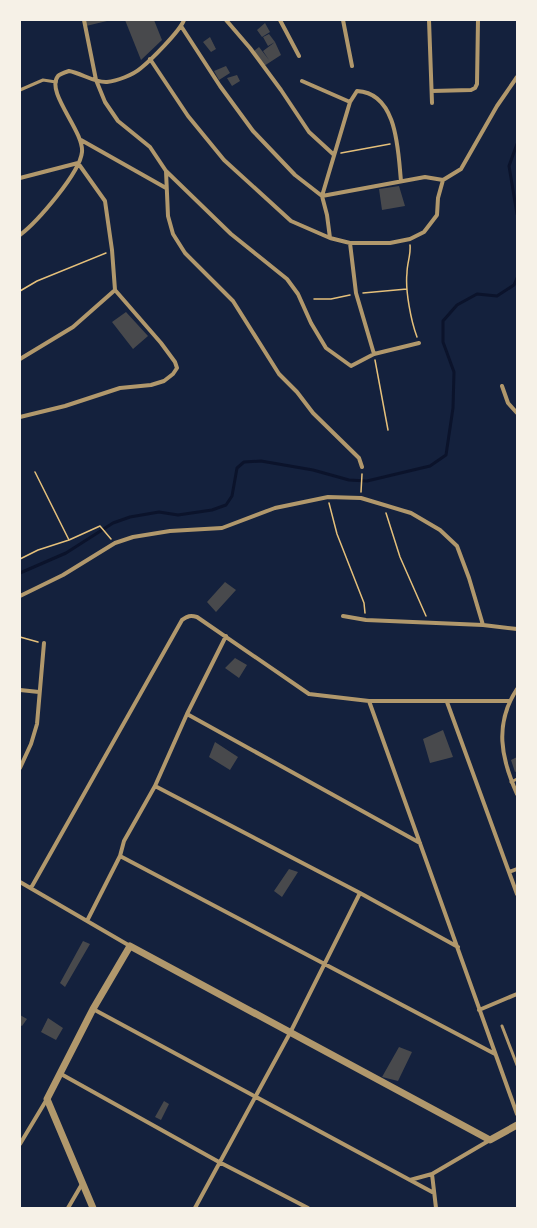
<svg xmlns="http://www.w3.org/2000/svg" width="537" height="1228" font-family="'Open Sans',sans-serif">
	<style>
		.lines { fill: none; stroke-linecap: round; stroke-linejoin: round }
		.stream { stroke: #0b132b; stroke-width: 3 }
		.building { fill: #48494c }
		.path { stroke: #e5c07b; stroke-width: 1.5 }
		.service { stroke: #b1986c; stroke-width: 3 }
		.minor { stroke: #b1986c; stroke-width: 4 }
		.tertiary { stroke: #b1986c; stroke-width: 7 }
	</style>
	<rect width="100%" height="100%" fill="#14213d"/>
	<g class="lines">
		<!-- stream -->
		<path class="stream" d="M517,144L509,166L517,214
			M20,573L66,553L113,523L130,517L159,512L178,515L212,510L226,505L232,496L237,468L244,462L261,461L313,470L349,480L367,481L430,466L446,455L453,408L454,372L443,342V321L457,305L477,294L497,296L514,285L517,278"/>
	</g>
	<!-- building -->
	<path class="building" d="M86,20H107V21L86,26Z
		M125,20H154L162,40L141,60Z
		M265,23L270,32L262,37L257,30Z
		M269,34L275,42L281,55L264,66L254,51L259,47L269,60L263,51L275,42L268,46L263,37Z
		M210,37L216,49L211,52L203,42Z
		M226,66L230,73L219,80L214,71Z
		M237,75L240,81L232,86L227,78Z
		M399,186L405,206L382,210L379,189Z
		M126,312L148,336L133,349L112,322Z
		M225,582L236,590L216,612L207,602Z
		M235,658L247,665L239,678L225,668Z
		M443,730L453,757L430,763L423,739Z
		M215,742L238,757L230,770L209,757Z
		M517,757V771L515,772L511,760Z
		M289,869L298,872L282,897L274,891Z
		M83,941L90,944L65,987L60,983Z
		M20,1015L27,1019L22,1026L20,1025Z
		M48,1018L63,1028L56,1040L41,1032Z
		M399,1047L412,1052L398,1081L382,1077Z
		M164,1101L169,1104L161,1120L155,1117Z"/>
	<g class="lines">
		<!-- path -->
		<path class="path" d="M341,153L390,144
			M410,245C411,255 407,263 407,273C405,290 411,321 417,337
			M20,291L37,281L106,253
			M363,293L407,289
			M314,299H331L350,295
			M375,360L388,430
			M35,472L69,540L100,526L111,539
			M361,492L362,474
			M329,503L337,534L364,603L365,613
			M386,513L400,557L426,616
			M20,559L38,550L69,540
			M20,637L38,642"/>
		<!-- service -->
		<path class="service" d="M20,90L43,80L56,82
			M511,782L517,779
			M502,1026L517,1065"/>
		<!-- minor -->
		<path class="minor" d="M84,20L96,80L105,102L118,121L150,147L166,171L168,216L173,234L185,253L233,301L279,374L297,392L313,413L359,458L362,467
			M226,20L250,48L281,90L309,132L333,154
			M280,20L299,56
			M343,20L352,66
			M429,20L432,103
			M181,26L220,86L253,131L295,175L322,196L425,177L443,180L461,169L497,106L517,77
			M150,59L188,116L224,160L291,221L330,238L350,243H390L410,239L424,232L437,215L438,198L443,180
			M302,81L350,102
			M432,91L471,90L475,88L477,84L478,20
			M81,140L166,188
			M166,171L231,234L287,279L298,294L311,323L326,348L351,366L374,354L419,343
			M20,178L78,163L105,201L112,250L115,290L161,343L175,362L177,368L173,374L164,381L151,385L120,388L65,406L20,417
			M20,235C37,222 80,173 82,152C84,131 45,92 58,76C60,74 66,72 69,71C81,73 95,83 107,82C117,81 133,75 141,68C151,60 180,31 184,20
			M330,238L327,215L322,196L350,102L357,91C398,93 398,152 401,181
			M350,243L356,293L374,354
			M20,359L73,327L115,290
			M502,386L508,403L517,413
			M20,596L63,575L115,543L133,537L170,531L222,528L275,508L328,497L361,498L411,513L440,530L457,546L469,578L483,625
			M343,616L366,620L483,625L517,629
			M517,689C494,724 501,758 517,794
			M20,690L39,692
			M369,701L517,1114
			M447,702L517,894
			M187,714L420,843
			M20,768L31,744L37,724L44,643
			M155,786L360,893L458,947
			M120,856L495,1054
			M509,872L517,869
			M20,882L130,946
			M31,888L182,620C188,616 190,615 197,617L309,694L369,701H510
			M87,921L120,856L124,841L155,786L187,714L226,636
			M93,1009L434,1193
			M479,1010L517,994
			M61,1074L219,1162L308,1208
			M20,1144L47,1099
			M410,1180L432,1174
			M68,1208L82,1184
			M195,1208L290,1033L360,893
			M436,1208L432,1174L490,1140"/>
		<!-- tertiary -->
		<path class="tertiary" d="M93,1208L47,1099L93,1009L130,946L490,1140L517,1125"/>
	</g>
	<!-- border -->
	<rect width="537" height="1228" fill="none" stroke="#f6f1e7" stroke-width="42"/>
</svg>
